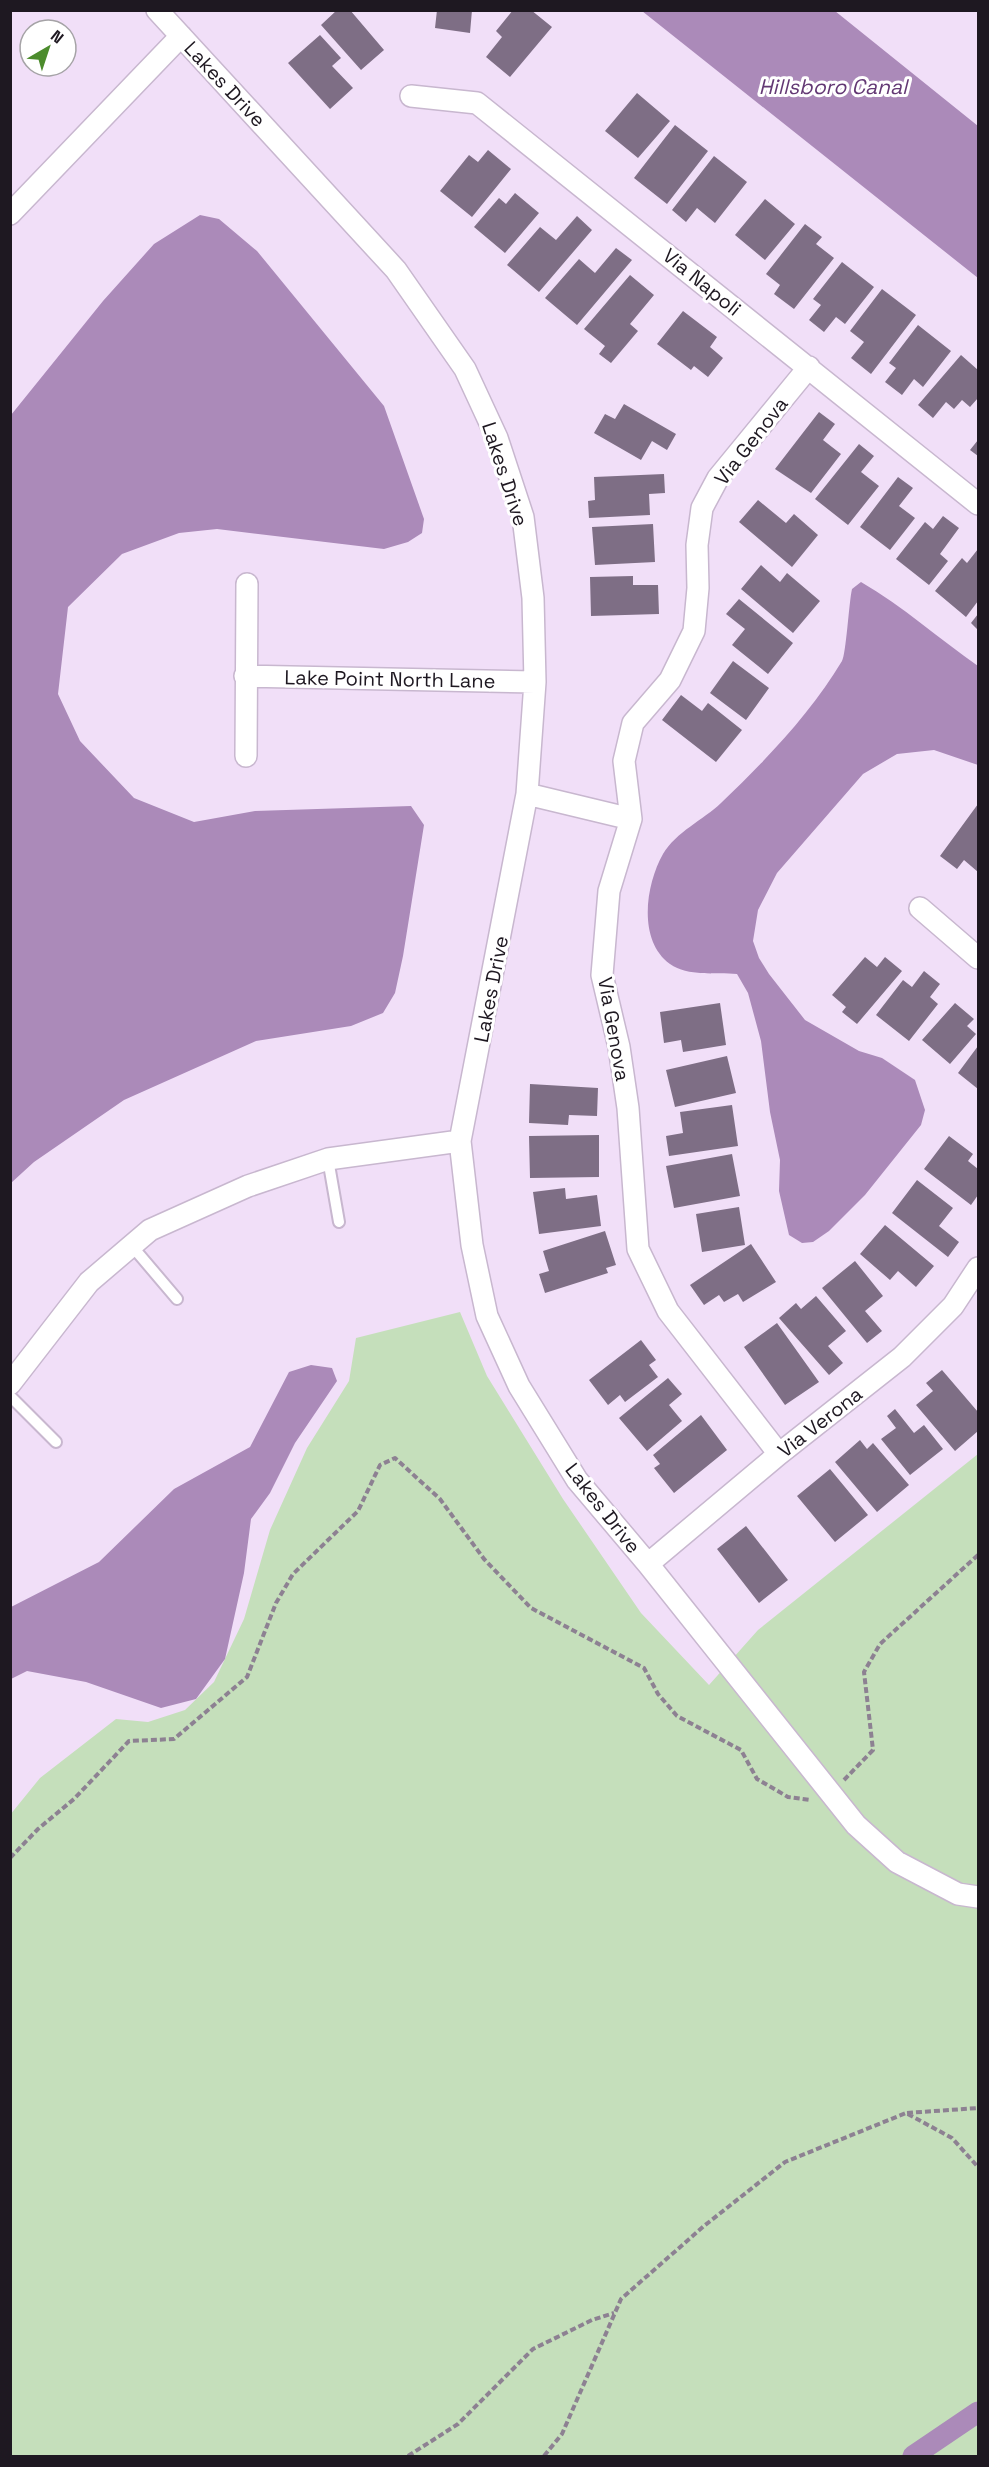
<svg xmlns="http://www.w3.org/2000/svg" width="989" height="2467" font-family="'Space Grotesk',sans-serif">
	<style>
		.green { fill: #c5dfbb }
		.water { fill: #ab8ab9 }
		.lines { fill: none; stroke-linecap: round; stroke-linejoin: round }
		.canal { stroke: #ab8ab9; stroke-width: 21 }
		.building { fill: #7e6e85 }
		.lane-casing { stroke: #c8b7cf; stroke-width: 14 }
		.street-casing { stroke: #c8b7cf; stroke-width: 24 }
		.path { stroke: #8d8192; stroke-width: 4; stroke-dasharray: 6 3; stroke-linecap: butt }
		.lane { stroke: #fff; stroke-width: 10 }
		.street { stroke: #fff; stroke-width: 21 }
		.labels { text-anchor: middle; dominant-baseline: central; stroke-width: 6; stroke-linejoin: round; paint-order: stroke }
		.street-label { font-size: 20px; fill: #1e1821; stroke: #fff }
		.water-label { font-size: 21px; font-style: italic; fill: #633874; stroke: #fff }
	</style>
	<rect width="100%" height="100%" fill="#f1dff8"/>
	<!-- green -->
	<path class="green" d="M460,1312L487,1376L563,1499L641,1613L709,1685L758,1630L978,1454V2456H11L10,1815L40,1778L116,1719L148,1722L185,1710L214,1682L244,1619L270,1530L307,1448L349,1381L356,1338Z"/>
	<!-- water -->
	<path class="water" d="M642,11H835L978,126V278Z
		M200,215L219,219L257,251L384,406L424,519L422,533L408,542L384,549L217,529L179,533L122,554L68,607L58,694L80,741L134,798L194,822L255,811L411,806L424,825L403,956L395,993L383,1013L351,1026L256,1041L124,1100L34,1162L11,1183V415L103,301L154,244Z
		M861,582C903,606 939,639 978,666V765L934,750L897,754L863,774L777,873L758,910L753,941L759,958L769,974L805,1020L859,1051L882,1058L915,1080L925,1110L921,1125L865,1195L829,1231L813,1242L802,1243L789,1235L779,1191L780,1160L770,1112L761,1041L748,993L737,974C716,972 688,977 670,964C637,940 646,884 663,854C676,832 703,820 721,803C765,761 811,713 842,661C846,655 849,602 852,589Z
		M311,1365L332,1368L337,1381L295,1443L270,1493L251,1519L244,1573L225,1659L196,1699L161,1708L86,1682L27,1671L11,1679V1607L99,1562L174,1489L250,1447L289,1372Z"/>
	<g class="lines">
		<!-- canal -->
		<path class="canal" d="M913,2456L978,2412"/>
	</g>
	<!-- building -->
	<path class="building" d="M337,10H350L384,50L361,70L321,25Z
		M437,10H472L470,33L435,28Z
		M513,10H531L552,27L510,77L486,57L502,37L496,31Z
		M320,35L341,58L332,66L353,88L330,109L288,63Z
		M637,93L670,121L638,158L605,131Z
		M675,125L708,151L667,204L634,178Z
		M488,150L511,169L472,217L440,191L469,155L478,162Z
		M714,156L747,182L715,223L697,208L686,222L672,210Z
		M515,193L539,213L505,253L474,227L499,198L506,204Z
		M765,199L795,224L765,260L735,235Z
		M577,216L592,230L539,292L507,265L540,227L556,240Z
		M805,224L822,237L816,244L834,258L794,309L774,294L780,285L766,274Z
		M616,248L632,260L577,325L545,298L579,259L595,273Z
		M842,262L874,287L845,324L836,317L824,332L809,320L821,305L813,299Z
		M630,275L654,295L630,324L638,331L611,363L599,354L605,346L584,329Z
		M882,289L916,315L871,374L851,358L864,342L850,331Z
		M683,311L717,337L710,347L723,358L708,377L694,366L691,370L657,344Z
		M918,325L951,351L923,387L914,379L902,395L885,382L896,368L889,363Z
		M961,355L978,370V398L970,407L962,400L954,409L946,402L933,418L918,405Z
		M624,404L676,434L667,450L652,441L641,460L594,433L605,414L615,419Z
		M819,412L835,424L823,440L841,454L811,493L775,469Z
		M978,440V456L970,450Z
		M859,444L874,456L861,472L879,486L848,525L815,499Z
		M664,474L665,493L649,494L650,515L589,518L588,501L595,500L594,477Z
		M898,477L913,488L899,506L915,518L890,550L860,527Z
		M758,500L786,523L794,514L818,535L792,567L739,522Z
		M943,516L959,528L940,554L948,561L929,585L896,559L925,522L933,529Z
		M653,524L655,562L595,565L592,527Z
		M978,549V601L966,617L935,591L962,558L967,563Z
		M761,565L780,582L787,573L820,601L793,633L741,589Z
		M633,576V585H658L659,614L591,616L590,577Z
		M739,599L793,643L768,674L732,645L745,629L726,614Z
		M978,614V630L971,623Z
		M733,661L769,688L746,720L710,693Z
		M681,695L702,711L708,703L742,730L716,762L662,720Z
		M978,804V872L964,860L957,869L940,856Z
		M865,957L877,967L885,957L902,971L857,1024L842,1012L846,1007L832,995Z
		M924,971L940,984L930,997L938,1004L909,1041L876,1015L903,980L912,987Z
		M720,1003L726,1045L683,1052L681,1040L664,1043L660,1012Z
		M955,1003L974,1019L967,1026L976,1034L950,1064L922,1040Z
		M978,1046V1089L958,1073Z
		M727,1056L736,1093L675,1107L666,1070Z
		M530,1084L598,1088L597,1116L569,1115L568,1125L529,1123Z
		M732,1105L738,1146L669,1156L666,1136L683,1133L680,1112Z
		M599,1135V1177L530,1178L529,1136Z
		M949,1136L973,1154L968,1161L978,1169V1195L971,1205L924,1169Z
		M732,1154L740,1196L674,1208L666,1166Z
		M917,1180L953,1208L939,1226L959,1242L948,1257L892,1213Z
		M565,1188L566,1199L597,1195L601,1226L539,1234L533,1192Z
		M739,1207L745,1245L702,1252L696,1214Z
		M885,1225L934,1266L916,1287L898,1271L890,1280L860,1254Z
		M605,1231L616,1265L606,1268L608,1273L545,1293L539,1274L549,1271L543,1251Z
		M751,1244L776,1282L743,1302L738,1294L724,1302L719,1295L704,1305L690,1285Z
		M855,1261L883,1296L865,1311L882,1331L867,1343L822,1288Z
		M816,1296L846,1331L828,1346L843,1363L829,1375L779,1318L796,1303L801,1309Z
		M777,1323L819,1382L785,1405L744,1347Z
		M641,1340L656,1360L649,1365L658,1377L625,1402L620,1395L608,1405L589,1380Z
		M942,1370L978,1412V1431L955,1451L916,1405L933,1391L926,1383Z
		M668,1378L682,1394L669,1405L682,1421L647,1451L619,1418Z
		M895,1409L914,1433L924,1425L943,1449L910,1475L881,1439L896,1428L887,1416Z
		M701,1415L727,1450L674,1493L654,1468L660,1464L653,1455Z
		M860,1440L867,1449L873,1443L909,1485L877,1512L835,1462Z
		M830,1469L868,1515L835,1542L797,1496Z
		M746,1526L788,1580L759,1603L717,1549Z"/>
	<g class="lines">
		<!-- lane casing -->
		<g class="lane-casing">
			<path id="lane" d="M328,1159L339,1222
				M132,1246L177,1299
				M10,1396L56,1442"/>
		</g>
		<!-- street casing -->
		<g class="street-casing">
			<path id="street" d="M157,10L396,270L465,369L497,438L523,517L533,598L535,682L527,794L460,1141L472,1245L487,1316L519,1386L577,1480L648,1564L856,1825L897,1862L958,1894L978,1897
				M411,96L477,103L978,504
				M10,214L181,36
				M245,676L535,682
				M246,756L247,584
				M527,794L631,819
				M920,908L978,958
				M10,1384L89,1282L150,1230L248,1186L328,1159L460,1141
				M779,1454L668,1311L638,1249L628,1108L619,1047L602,975L609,891L631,819L624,761L633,723L670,680L694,631L698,588L697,545L702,508L718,478L809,367
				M648,1564L779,1454L902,1357L953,1306L978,1268"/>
		</g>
		<!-- path -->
		<path class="path" d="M844,1780L873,1750L864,1672L880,1644L978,1555
			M10,1858L38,1829L74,1799L129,1741L174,1739L247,1677L276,1603L293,1574L358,1511L380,1465L395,1458L440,1499L484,1559L531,1608L644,1668L658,1694L677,1716L741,1750L757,1779L788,1797L810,1800
			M907,2113L978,2108
			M408,2456L458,2424L533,2349L592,2320L614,2313
			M544,2456L562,2434L621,2299L704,2226L785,2162L906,2113L952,2138L978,2167"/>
		<!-- lane -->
		<use href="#lane" class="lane"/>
		<!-- street -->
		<use href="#street" class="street"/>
	</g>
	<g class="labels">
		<!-- street labels -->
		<g class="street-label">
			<text transform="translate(225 84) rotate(47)">Lakes Drive</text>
			<text transform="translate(702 282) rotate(39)">Via Napoli</text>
			<text transform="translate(751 441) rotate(-52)">Via Genova</text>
			<text transform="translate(505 474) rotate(72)">Lakes Drive</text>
			<text transform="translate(390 679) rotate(1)">Lake Point North Lane</text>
			<text transform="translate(491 989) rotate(-79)">Lakes Drive</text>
			<text transform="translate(614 1029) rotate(80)">Via Genova</text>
			<text transform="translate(820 1422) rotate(-38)">Via Verona</text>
			<text transform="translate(603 1508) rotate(52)">Lakes Drive</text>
		</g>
		<!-- water labels -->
		<g class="water-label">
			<text x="833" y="86">Hillsboro Canal</text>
		</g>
	</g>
	<!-- border -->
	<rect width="989" height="2467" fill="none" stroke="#1e1821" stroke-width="24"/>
	<!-- north arrow -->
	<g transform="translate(48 48) rotate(39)"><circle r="28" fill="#ffffff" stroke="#a5a3a6" stroke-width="1.5"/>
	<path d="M0-4.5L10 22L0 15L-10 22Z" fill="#4c8c2d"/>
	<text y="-9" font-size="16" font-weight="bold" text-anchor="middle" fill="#1e1821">N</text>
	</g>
</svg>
